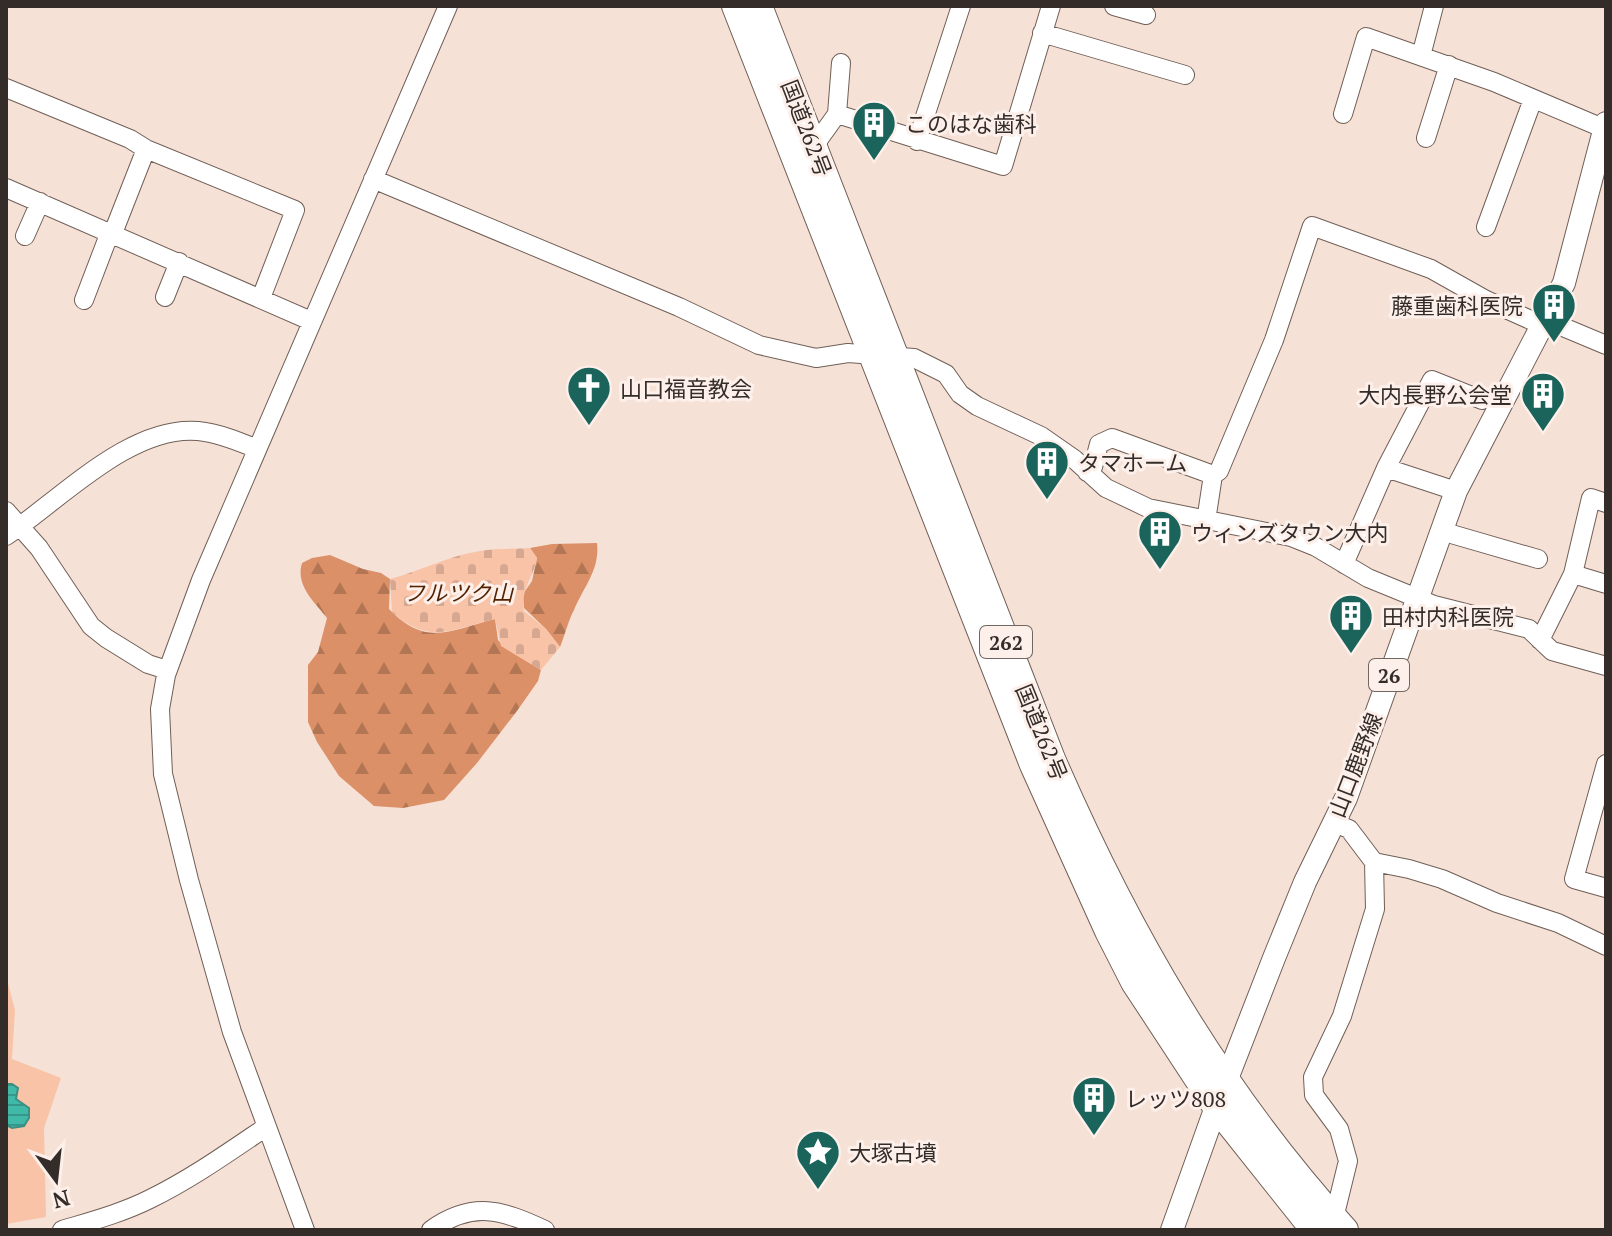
<svg xmlns="http://www.w3.org/2000/svg" width="1612" height="1236" font-family="'PT Serif','Noto Sans JP',serif">
	<style>
		.forest { fill: url(#forest-firs) }
		.cemetery { fill: url(#cemetery-stones) }
		.pitch { fill: #f9c3a8 }
		.water { fill: url(#water-rules); stroke: #3c8f83; stroke-width: 2 }
		.lines { fill: none; stroke-linecap: round; stroke-linejoin: round }
		.minor-casing { stroke: #705f56; stroke-width: 20 }
		.major-casing { stroke: #705f56; stroke-width: 24 }
		.highway-casing { stroke: #705f56; stroke-width: 28 }
		.minor { stroke: #fff; stroke-width: 18 }
		.major { stroke: #fff; stroke-width: 22 }
		.highway { stroke: #fff; stroke-width: 26 }
		.labels { text-anchor: middle; dominant-baseline: central; stroke-width: 6; stroke-linejoin: round; paint-order: stroke }
		.shield { fill: #fdf0ea; stroke: #706763; stroke-width: 2 }
		.shield-label { font-size: 20px; font-weight: bold; fill: #342c29 }
		.poi-label { font-size: 22px; fill: #342c29; stroke: #fdf0ea; text-anchor: start }
		.street-label { font-size: 22px; fill: #342c29; stroke: #fdf0ea }
		.park-label { font-size: 22px; font-style: italic; fill: #522202; stroke: #fdf0ea }
	</style>
	<defs>
		<pattern id="forest-firs" width="22" height="20" patternUnits="userSpaceOnUse" patternTransform="scale(2)"><rect width="22" height="20" fill="#dc9067"/><path d="M5 1l3.5 6h-7zM16 11l3.5 6h-7z" fill="#b37655"/></pattern>
		<pattern id="cemetery-stones" width="16" height="16" patternUnits="userSpaceOnUse" patternTransform="scale(2)"><rect width="16" height="16" fill="#f9c3a8"/><path d="M2 7V4a2 2 0 0 1 4 0v3zM10 15v-3a2 2 0 0 1 4 0v3z" fill="#d6a891"/></pattern>
		<pattern id="water-rules" width="6" height="5" patternUnits="userSpaceOnUse" patternTransform="scale(2)"><rect width="6" height="5" fill="#40b9a9"/><path d="M0 2.5h6" fill="none" stroke="#36978a"/></pattern>
	</defs>
	<rect width="100%" height="100%" fill="#f6e1d7"/>
	<!-- forest -->
	<path class="forest" d="M597,543C600,570 584,586 574,610C568,621 565,635 560,647L546,629L524,608L523,594L532,581L537,558L530,548L552,544Z
		M330,555L363,569L381,573L390,579L389,609C427,648 450,630 495,619L498,640L505,648L541,670L538,681L517,711L477,763L444,800L403,808L374,806L339,776L317,742L308,722V665L318,652L327,618C315,602 295,586 302,563L312,558Z"/>
	<!-- cemetery -->
	<path class="cemetery" d="M530,548L537,558C533,579 520,590 524,611L546,629L560,647L541,670L501,646L495,619C451,629 430,646 392,612L390,579C420,571 448,556 480,551C496,548 514,549 530,548Z"/>
	<!-- pitch -->
	<path class="pitch" d="M6,976L15,1010L12,1059L61,1078L44,1128L46,1217L6,1224Z"/>
	<!-- water -->
	<path class="water" d="M6,1084H12L18,1088L16,1099L29,1108V1118L24,1126L12,1128L6,1125Z"/>
	<g class="lines">
		<!-- minor casing -->
		<g class="minor-casing">
			<path id="minor" d="M1114,6L1146,15
				M1042,33L1185,75
				M1421,56L1434,6
				M6,88L130,139L146,149L295,210L261,298
				M837,114L841,63
				M1343,114L1366,37L1494,82L1605,129
				M1426,138L1449,65
				M917,141L961,6
				M806,150L814,146L837,114L1003,166L1051,6
				M373,179L679,307L759,345L816,358L848,353L914,358L946,374L960,394L977,406L1041,436L1074,459L1106,488L1148,508L1291,537L1316,547L1368,578L1434,605L1529,629L1552,651L1606,666
				M6,188L311,321
				M1486,227L1533,99
				M113,233L146,149
				M25,236L40,202
				M165,297L179,262
				M84,300L110,232
				M1386,468L1432,380L1482,400
				M1087,472L1093,467L1099,444L1112,438L1213,475
				M1606,503L1591,498L1573,574L1606,584
				M6,511L39,548L91,626L106,638L148,664L167,670
				M1206,521L1213,475L1219,471L1274,340L1312,226L1431,269L1486,300L1544,326L1563,327L1606,345
				M1441,531L1538,559
				M6,536C60,500 130,425 198,431C218,433 238,441 257,449
				M1344,564L1386,468L1456,491
				M1540,640L1573,574
				M1606,764L1574,879L1606,888
				M1374,862L1409,869L1442,879L1497,903L1558,923L1606,946
				M1334,1218L1348,1161L1339,1129L1314,1095L1313,1077L1342,1016L1375,909L1374,862L1349,829L1334,823
				M62,1230C92,1221 122,1213 150,1199C191,1179 229,1152 266,1127
				M305,1230L232,1032L189,880L163,774L160,709L166,675L201,580L448,6
				M431,1230C473,1200 502,1210 545,1230"/>
		</g>
		<!-- major casing -->
		<g class="major-casing">
			<path id="major" d="M1172,1230L1216,1107L1274,958L1305,882L1346,798L1456,491L1564,283L1606,123"/>
		</g>
		<!-- highway casing -->
		<g class="highway-casing">
			<path id="highway" d="M735,6L1033,765L1108,931L1134,982L1216,1107L1314,1230
				M759,6L1052,759C1127,932 1218,1090 1345,1230"/>
		</g>
		<!-- minor -->
		<use href="#minor" class="minor"/>
		<!-- major -->
		<use href="#major" class="major"/>
		<!-- highway -->
		<use href="#highway" class="highway"/>
	</g>
	<!-- icons -->
	<defs>
		<g id="building-pin" transform="scale(2.3)"><path d="M0 17L-7.5 6A9.5 9.5 0 1 1 7.5 6Z" fill="#1a645b" stroke="#fdf0ea"/><path d="M-4-6H4V6H1V3H-1V6H-4ZM-2.5-4.3h1.7v1.8h-1.7ZM.8-4.3h1.7v1.8H.8ZM-2.5-1h1.7V.8h-1.7ZM.8-1h1.7V.8H.8Z" fill="#fff"/></g>
		<g id="church-pin" transform="scale(2.3)"><path d="M0 17L-7.5 6A9.5 9.5 0 1 1 7.5 6Z" fill="#1a645b" stroke="#fdf0ea"/><path d="M-1.2-6h2.4v3.5h3.3v2.4h-3.3V6h-2.4V-.1h-3.3v-2.4h3.3Z" fill="#fff"/></g>
		<g id="sight-pin" transform="scale(2.3)"><path d="M0 17L-7.5 6A9.5 9.5 0 1 1 7.5 6Z" fill="#1a645b" stroke="#fdf0ea"/><path d="M0-6L1.8-2.2L6-1.7L2.9 1.2L3.7 5.4L0 3.3L-3.7 5.4L-2.9 1.2L-6-1.7L-1.8-2.2Z" fill="#fff"/></g>
	</defs>
	<g fill-rule="evenodd">
		<use href="#building-pin" x="874" y="123"/>
		<use href="#building-pin" x="1554" y="305"/>
		<use href="#church-pin" x="589" y="388"/>
		<use href="#building-pin" x="1543" y="394"/>
		<use href="#building-pin" x="1047" y="462"/>
		<use href="#building-pin" x="1160" y="532"/>
		<use href="#building-pin" x="1351" y="616"/>
		<use href="#building-pin" x="1094" y="1098"/>
		<use href="#sight-pin" x="818" y="1152"/>
	</g>
	<g class="labels">
		<!-- shield labels -->
		<g class="shield">
			<rect x="980" y="626" width="52" height="32" rx="6"/>
			<rect x="1369" y="659" width="40" height="32" rx="6"/>
		</g>
		<g class="shield-label">
			<text x="1006" y="642">262</text>
			<text x="1389" y="675">26</text>
		</g>
		<!-- poi labels -->
		<g class="poi-label">
			<text x="905" y="123">このはな歯科</text>
			<text x="1523" y="305" text-anchor="end">藤重歯科医院</text>
			<text x="620" y="388">山口福音教会</text>
			<text x="1512" y="394" text-anchor="end">大内長野公会堂</text>
			<text x="1078" y="462">タマホーム</text>
			<text x="1191" y="532">ウィンズタウン大内</text>
			<text x="1382" y="616">田村内科医院</text>
			<text x="1125" y="1098">レッツ808</text>
			<text x="849" y="1152">大塚古墳</text>
		</g>
		<!-- street labels -->
		<g class="street-label">
			<text transform="translate(807 128) rotate(69)">国道262号</text>
			<text transform="translate(1042 732) rotate(68)">国道262号</text>
			<text transform="translate(1355 765) rotate(-69)">山口鹿野線</text>
		</g>
		<!-- park labels -->
		<g class="park-label">
			<text x="458" y="592">フルツク山</text>
		</g>
	</g>
	<!-- border -->
	<rect width="1612" height="1236" fill="none" stroke="#342c29" stroke-width="16"/>
	<!-- north arrow -->
	<g transform="translate(56 1180) rotate(165)" stroke="#fdf0ea" stroke-width="6" paint-order="stroke">
	<path d="M0-6L14 30L0 20L-14 30Z" fill="#342c29"/>
	<text y="-12" font-size="22" font-weight="bold" text-anchor="middle" fill="#342c29">N</text>
	</g>
</svg>
